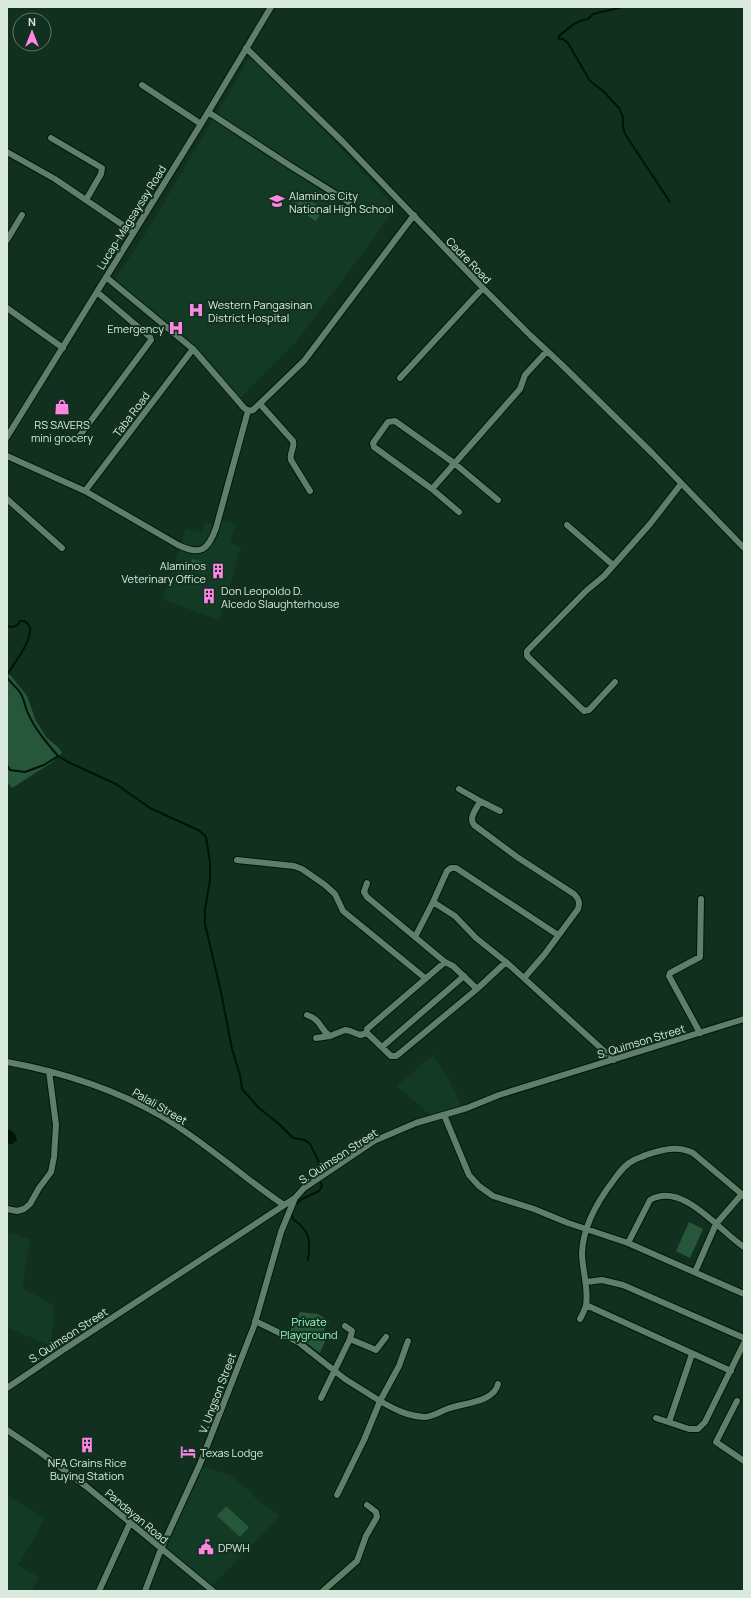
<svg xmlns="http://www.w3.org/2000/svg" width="751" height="1598" font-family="Manrope,sans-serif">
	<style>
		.built { fill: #133a25 }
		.green { fill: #27573b }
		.water { fill: #001408 }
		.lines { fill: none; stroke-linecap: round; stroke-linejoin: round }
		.stream { stroke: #001408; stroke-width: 2 }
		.minor-casing { stroke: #001808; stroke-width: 8 }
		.minor { stroke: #5f7f6a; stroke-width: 6 }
		.labels { text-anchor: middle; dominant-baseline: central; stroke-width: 4; stroke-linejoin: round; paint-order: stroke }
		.poi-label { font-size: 11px; fill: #d8e9de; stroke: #12301f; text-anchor: start }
		.street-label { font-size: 11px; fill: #d8e9de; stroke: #12301f }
		.park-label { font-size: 11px; fill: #97ffc1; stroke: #12301f }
	</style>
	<rect width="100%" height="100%" fill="#12301f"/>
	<!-- built -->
	<path class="built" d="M250,57L333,140L396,208L297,341L237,401L194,351L112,284L147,231Z
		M222,520L236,524L230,543L241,547L220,620L163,600L186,528L202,533L205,522L220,527Z
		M433,1055L451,1083L464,1112L437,1121L397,1086Z
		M7,1232L30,1239L22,1288L54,1305L51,1346L7,1327Z
		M200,1465L232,1476L251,1492L255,1498L280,1516L209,1589L160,1549Z
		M7,1495L45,1519L18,1565L39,1577L32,1591H7Z"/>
	<!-- green -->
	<path class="green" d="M300,194L323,209L316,221L293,206Z
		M192,559L208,564L205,573L190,568Z
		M7,673L11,676L27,696L36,721L46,737L59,748L62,753L51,763L12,788L7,782Z
		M689,1222L703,1229L690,1258L676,1251Z
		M300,1312L318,1314L329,1321L322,1334L327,1337L320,1353L290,1331Z
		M226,1506L249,1527L240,1537L217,1516Z"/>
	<!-- water -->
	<path class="water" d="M7,1129C13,1130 16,1135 17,1140L13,1144H7Z"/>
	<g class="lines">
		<!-- stream -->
		<path class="stream" d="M623,7L593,14L588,19C576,20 568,29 559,36V39H563L568,43L590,81L603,91L619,108L623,117V127L625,134L670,202
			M7,626C13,628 17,627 20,621H24C28,623 31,627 30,631C29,645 14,663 7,675
			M7,677C10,683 17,687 21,694C24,699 25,706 27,711C34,728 46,742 58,756
			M7,765L10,770L25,772L44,765L58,756L68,762L116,784L150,808L200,831L206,837L210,862V880L205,909V924L221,992L232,1049L240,1075L242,1089L259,1108L279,1124L293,1138L305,1140L310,1144L317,1158L320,1165L318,1175
			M295,1205L302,1199L319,1191L322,1186L321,1183
			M291,1212L293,1219C310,1231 311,1240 308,1260"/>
		<!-- minor casing -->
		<g class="minor-casing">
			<path id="minor" d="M246,48L343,142L483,288L530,335L561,364L653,454L744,548
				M142,85L201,124
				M208,112L289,165L350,203
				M51,138L102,168L101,174L86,200
				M7,152L55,179L133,232
				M7,240L22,215
				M106,277L193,349L239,402C243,407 246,412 253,410L304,361L414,215
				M7,308L63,348
				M400,378L483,288
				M260,404L293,441C295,448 289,453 291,460L310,491
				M7,437L201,124L271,7
				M78,438L151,340L150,337L97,292
				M7,456L85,491L178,545C201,556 208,550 216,528L248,411
				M432,489L520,389L525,375L547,351
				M85,491L193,349
				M7,499L62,548
				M459,512L432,489L374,447L373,443L388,422L395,421L454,463L498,500
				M567,525L613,565
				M615,682L589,710L584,711L527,656V651L586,591L604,576L650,524L681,484
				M459,789L480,801C477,809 468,817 474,825L517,857L574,894C579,899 580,902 578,909L544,955L524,978
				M480,801L500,811
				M237,860L294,866L302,869L325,885L335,894L343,911L425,978
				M367,883L364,892L367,897L445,962L453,966L477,989
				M433,902L455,916L476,938L506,962L614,1060
				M415,937L433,902L447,871L451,868H456L558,935
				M445,962L367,1029V1033L391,1056H396L400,1053L477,989L506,962
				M307,1015C322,1020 319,1029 330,1036
				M700,1033L669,976L670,973L700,957L701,899
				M316,1038L330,1036L345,1030L350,1031L360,1035L367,1033
				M382,1047L464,976
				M7,1062C61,1072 113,1088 161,1116C204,1141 242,1177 284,1205
				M444,1115L469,1175L479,1186L493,1196L534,1209L568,1223L628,1243L744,1294
				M7,1209L17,1211L24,1209L30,1204L39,1188L51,1172L54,1157L56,1125L49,1071
				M628,1243L650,1200C683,1181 719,1231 744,1247
				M695,1272L716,1224L742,1194
				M586,1282L602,1280L623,1285L744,1338
				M586,1305L731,1371
				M580,1319C582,1315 585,1310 586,1305C589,1288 582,1270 582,1253C583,1226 597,1202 613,1181C619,1173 625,1164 634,1160C638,1158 642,1157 646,1155C662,1150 677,1145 693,1153L744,1196
				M255,1321L298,1342L345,1379L380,1401L399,1366L408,1341
				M350,1339L376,1350L386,1337
				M7,1388L60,1352L295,1198L304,1188L374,1141L416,1123L467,1108L499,1095L744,1019
				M321,1398L350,1339L352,1331L345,1326
				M737,1401L716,1442L744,1461
				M656,1418L689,1429H698L705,1422L744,1343
				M669,1422L692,1354
				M7,1430L41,1453L87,1487L213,1591
				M337,1495L364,1440L380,1401C394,1409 407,1416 424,1417C432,1417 439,1412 447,1409C461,1403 494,1403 498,1384
				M99,1591L130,1523
				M145,1591L161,1549L200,1464L254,1326L281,1232L295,1198
				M323,1591L357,1561L366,1536L377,1517L376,1512L367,1505"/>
		</g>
		<!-- minor -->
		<use href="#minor" class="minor"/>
	</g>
	<!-- icons -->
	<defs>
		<g id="school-bare" transform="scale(1.2)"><path d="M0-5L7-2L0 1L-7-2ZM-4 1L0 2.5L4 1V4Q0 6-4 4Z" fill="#fd86e2" stroke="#12301f" stroke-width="2.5" paint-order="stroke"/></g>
		<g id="hospital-bare" transform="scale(1.2)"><path d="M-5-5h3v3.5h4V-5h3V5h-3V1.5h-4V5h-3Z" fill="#fd86e2" stroke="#12301f" stroke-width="2.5" paint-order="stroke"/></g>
		<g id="shop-bare" transform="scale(1.2)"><path d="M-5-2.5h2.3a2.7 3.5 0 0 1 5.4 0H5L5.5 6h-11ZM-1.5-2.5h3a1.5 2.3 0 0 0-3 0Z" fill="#fd86e2" stroke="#12301f" stroke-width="2.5" paint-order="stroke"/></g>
		<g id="building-bare" transform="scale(1.2)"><path d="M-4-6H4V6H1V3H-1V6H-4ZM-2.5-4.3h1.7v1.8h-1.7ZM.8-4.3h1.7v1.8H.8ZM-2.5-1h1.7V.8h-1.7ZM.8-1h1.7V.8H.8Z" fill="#fd86e2" stroke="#12301f" stroke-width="2.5" paint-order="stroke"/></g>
		<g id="hotel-bare" transform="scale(1.2)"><path d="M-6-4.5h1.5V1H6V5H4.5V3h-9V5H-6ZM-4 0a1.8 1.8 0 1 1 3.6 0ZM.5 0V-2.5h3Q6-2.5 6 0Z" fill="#fd86e2" stroke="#12301f" stroke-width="2.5" paint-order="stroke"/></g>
		<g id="civic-bare" transform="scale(1.2)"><path d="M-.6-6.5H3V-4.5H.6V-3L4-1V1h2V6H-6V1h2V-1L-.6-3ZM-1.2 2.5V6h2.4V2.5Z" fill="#fd86e2" stroke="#12301f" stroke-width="2.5" paint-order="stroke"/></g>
	</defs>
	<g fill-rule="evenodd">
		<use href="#school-bare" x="277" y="201"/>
		<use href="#hospital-bare" x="196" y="310"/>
		<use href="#hospital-bare" x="176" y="328"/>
		<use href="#shop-bare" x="62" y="407"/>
		<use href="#building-bare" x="218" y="571"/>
		<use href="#building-bare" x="209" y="596"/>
		<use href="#building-bare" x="87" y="1445"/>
		<use href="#hotel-bare" x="188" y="1452"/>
		<use href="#civic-bare" x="206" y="1547"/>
	</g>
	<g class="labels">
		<!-- poi labels -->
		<g class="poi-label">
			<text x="289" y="195">Alaminos City<tspan x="289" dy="13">National High School</tspan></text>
			<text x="208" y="304">Western Pangasinan<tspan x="208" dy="13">District Hospital</tspan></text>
			<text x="164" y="328" text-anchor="end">Emergency</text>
			<text x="62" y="424" text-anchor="middle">RS SAVERS<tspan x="62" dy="13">mini grocery</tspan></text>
			<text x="206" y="565" text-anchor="end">Alaminos<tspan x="206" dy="13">Veterinary Office</tspan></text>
			<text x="221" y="590">Don Leopoldo D.<tspan x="221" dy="13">Alcedo Slaughterhouse</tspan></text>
			<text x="200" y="1452">Texas Lodge</text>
			<text x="87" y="1462" text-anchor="middle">NFA Grains Rice<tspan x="87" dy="13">Buying Station</tspan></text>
			<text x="218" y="1547">DPWH</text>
		</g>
		<!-- street labels -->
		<g class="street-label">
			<text transform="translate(131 217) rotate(-58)">Lucap-Magsaysay Road</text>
			<text transform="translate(469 260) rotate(46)">Cadre Road</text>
			<text transform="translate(131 414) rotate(-53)">Taba Road</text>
			<text transform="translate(641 1041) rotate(-17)">S. Quimson Street</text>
			<text transform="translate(160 1106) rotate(30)">Palali Street</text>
			<text transform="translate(338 1156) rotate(-33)">S. Quimson Street</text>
			<text transform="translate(68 1335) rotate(-33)">S. Quimson Street</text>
			<text transform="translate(217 1393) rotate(-69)">V. Ungson Street</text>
			<text transform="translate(137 1516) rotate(40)">Pandayan Road</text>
		</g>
		<!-- park labels -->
		<g class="park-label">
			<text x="309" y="1321">Private<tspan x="309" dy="13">Playground</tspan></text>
		</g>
	</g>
	<!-- border -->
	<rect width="751" height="1598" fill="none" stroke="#d8e9de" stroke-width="16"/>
	<!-- north arrow -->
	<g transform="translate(32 32)"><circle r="19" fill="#12301f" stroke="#617a6b"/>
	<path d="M0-3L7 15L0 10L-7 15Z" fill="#fd86e2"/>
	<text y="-6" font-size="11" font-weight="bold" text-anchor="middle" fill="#d8e9de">N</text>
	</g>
</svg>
